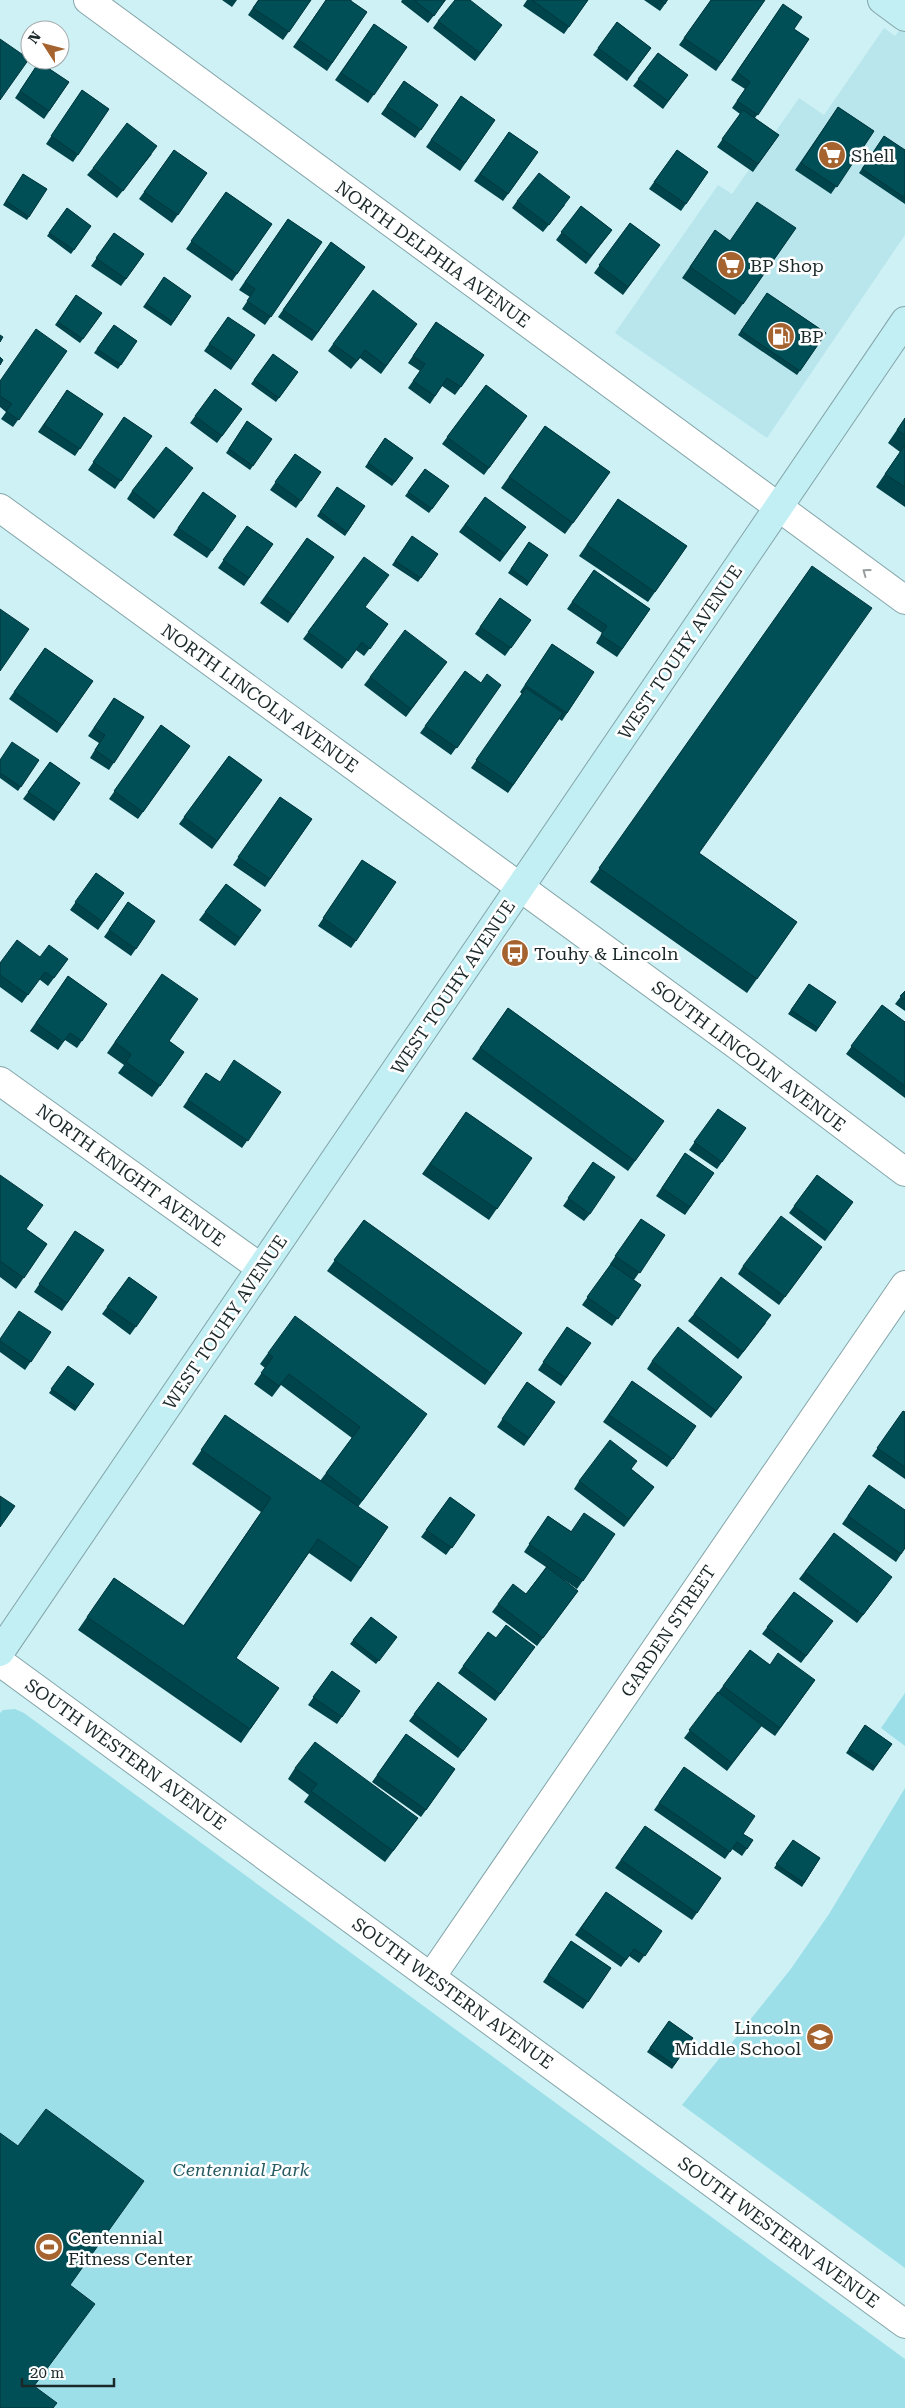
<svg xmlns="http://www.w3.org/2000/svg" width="905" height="2408" font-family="'Roboto Serif',serif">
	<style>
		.built { fill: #b9e6ec }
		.green { fill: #9ddfe8 }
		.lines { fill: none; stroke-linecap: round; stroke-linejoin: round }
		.street-casing { stroke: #84a5a9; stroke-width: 30 }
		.secondary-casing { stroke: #84a5a9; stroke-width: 30 }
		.street { stroke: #fff; stroke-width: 28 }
		.secondary { stroke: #c2eff4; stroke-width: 28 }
		.wall { fill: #00444b }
		.building { fill: #004f57; stroke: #00373d }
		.oneway { stroke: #989e9f }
		.labels { text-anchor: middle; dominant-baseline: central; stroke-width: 5; stroke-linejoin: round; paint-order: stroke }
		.poi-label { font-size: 18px; fill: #1b282a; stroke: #fff; text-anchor: start }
		.street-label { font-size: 18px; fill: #1b282a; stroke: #fff }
		.park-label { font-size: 18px; font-style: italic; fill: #275c63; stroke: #fff }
	</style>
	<rect width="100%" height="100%" fill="#cef1f5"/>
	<!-- built -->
	<path class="built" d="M905,22V235L767,438L615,333L718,185L732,194L799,98L824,115L884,28L895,36Z"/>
	<!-- green -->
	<path class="green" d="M905,1693V1746L881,1728Z
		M15,1709L24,1713L905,2359V2408H0V1713L3,1710Z
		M905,1788V2268L682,2105L790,1970L829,1914Z"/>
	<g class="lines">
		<!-- street casing -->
		<g class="street-casing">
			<path id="street" d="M88,0L905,600
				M0,508L742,1049L905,1172
				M0,1081L261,1268
				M0,1662L905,2324
				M431,1977L905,1285"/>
		</g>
		<!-- secondary casing -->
		<g class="secondary-casing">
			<path id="secondary" d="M882,0L905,17
				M0,1652L905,321"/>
		</g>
		<!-- street -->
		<use href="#street" class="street"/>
		<!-- secondary -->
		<use href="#secondary" class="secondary"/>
	</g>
	<!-- wall -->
	<path class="wall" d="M222,0H237L232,7Z
		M258,0H311L283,40L248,15Z
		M326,0L351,1L367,12L327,71L293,47Z
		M402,0H446L428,23L401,2Z
		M527,0H588L564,34L523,6Z
		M644,0H668L660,11Z
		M711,0H765L716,71L679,45Z
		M783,4L794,29L809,39L755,118L779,135L753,172L717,147L740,114L732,108L745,89L731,80Z
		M438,21L497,32L475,61L433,28Z
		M617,22L651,48L627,81L593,55Z
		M374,24L407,47L368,103L335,80Z
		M658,53L688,75L663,109L633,86Z
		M39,62L69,82L44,119L15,98Z
		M404,81L438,105L415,138L381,114Z
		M82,90L109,109L73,162L46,144Z
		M461,96L495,120L460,171L426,147Z
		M838,107L874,131L831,194L795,170Z
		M509,132L538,152L503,201L474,181Z
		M884,136L905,150V204L859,173Z
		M174,150L207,173L172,223L139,199Z
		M677,150L708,172L681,211L649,189Z
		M152,154L117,198L87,175L93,168Z
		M23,174L47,189L27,220L3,205Z
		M226,192L272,224L232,281L186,249Z
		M517,201L565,205L543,232L512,208Z
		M581,206L612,230L586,264L556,240Z
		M67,208L91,226L71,254L47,236Z
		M288,219L322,242L265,325L242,309L250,297L239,290Z
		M630,223L660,245L623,295L594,273Z
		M796,228L735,315L682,278L715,230L730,241Z
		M114,233L144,254L121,286L91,266Z
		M331,242L365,267L312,341L278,317Z
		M164,277L191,296L171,326L143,307Z
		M767,293L826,333L797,375L738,335Z
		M76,295L102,313L80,343L55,325Z
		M228,317L255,335L231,370L204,351Z
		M436,322L484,355L455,395L442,386L430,404L408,388L420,371L408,363Z
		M417,324L381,374L360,358L351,369L328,351L333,344Z
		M114,325L137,341L118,369L94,353Z
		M67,351L13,427L1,419L6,412L0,407V381Z
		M273,354L298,372L276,402L251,384Z
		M486,385L527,416L484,475L442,444Z
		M215,389L242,409L217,443L190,423Z
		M67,390L103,414L75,456L38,432Z
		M124,417L152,436L115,489L88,470Z
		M905,418V507L876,487L900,452L888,443Z
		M247,421L272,439L250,470L226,453Z
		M545,426L610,472L565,534L501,488Z
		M385,438L413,458L392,486L365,467Z
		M295,454L321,472L296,508L270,490Z
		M425,469L449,486L429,513L405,496Z
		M188,475L154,519L127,499L132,491Z
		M337,487L365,506L345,536L317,516Z
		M203,492L236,516L207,558L173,535Z
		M485,497L526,527L500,562L459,532Z
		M618,499L687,546L648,602L579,556Z
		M247,526L273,544L244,586L218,568Z
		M412,536L438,554L418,582L392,565Z
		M307,538L334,557L288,623L260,603Z
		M529,542L548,555L527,586L508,573Z
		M364,557L365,607L388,624L364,656L356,650L342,669L303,639Z
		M812,566L699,853L797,922L747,993L590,882Z
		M594,570L650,609L617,657L596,643L602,633L567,609Z
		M500,598L531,620L505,656L475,634Z
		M552,644L594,672L562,721L559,719L508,793L471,768L522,694L520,692Z
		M45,648L93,681L57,733L9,699Z
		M447,662L406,717L364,685L370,677Z
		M465,671L481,683L501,685L451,755L420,733Z
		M114,698L144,717L109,770L90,758L99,743L88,736Z
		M161,725L190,746L138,819L109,799Z
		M229,756L262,780L212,849L179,824Z
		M0,760H39L18,791L0,778Z
		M50,762L80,783L54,821L23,799Z
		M280,797L312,819L265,887L233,865Z
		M362,860L396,882L351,948L318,926Z
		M96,873L124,893L98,930L70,910Z
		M226,884L261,910L235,946L199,920Z
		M128,902L155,921L131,956L104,937Z
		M40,957L68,959L48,986L39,979L22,1003L0,987V963Z
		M162,974L169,1041L184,1052L152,1097L118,1073L124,1065L107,1053Z
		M68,976L107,1004L77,1048L65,1040L58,1050L30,1031Z
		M809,984L836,1002L816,1032L788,1014Z
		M905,991V1011L895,1004Z
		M882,1005L905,1022V1098L846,1054Z
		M508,1008L664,1121L628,1171L472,1059Z
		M206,1073L220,1082L281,1092L242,1148L183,1107Z
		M718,1109L746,1128L717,1169L689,1150Z
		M466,1112L532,1158L489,1220L422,1174Z
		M685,1153L714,1173L685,1215L656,1196Z
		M593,1162L590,1214L584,1221L563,1206Z
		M0,1175L26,1229L47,1244L16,1289L0,1277Z
		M817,1175L853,1202L825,1241L789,1213Z
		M641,1219L665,1235L634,1280L610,1264Z
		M364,1220L522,1333L485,1385L327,1271Z
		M75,1231L104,1250L62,1311L34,1292Z
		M822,1247L779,1305L738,1274L743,1266Z
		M611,1264L641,1285L612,1326L582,1305Z
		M129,1277L157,1297L130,1335L102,1314Z
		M694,1314L766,1323L738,1359L688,1321Z
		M567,1327L591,1343L561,1386L538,1370Z
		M51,1332L25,1370L0,1352V1339Z
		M268,1353L419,1425L358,1507L388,1527L351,1582L309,1553L236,1658L279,1688L241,1743L78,1630L114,1578L183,1626L261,1512L192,1464L225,1415L320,1481L352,1438L281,1385L272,1397L254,1384L265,1368L260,1364Z
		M652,1361L742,1377L711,1418L647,1369Z
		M68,1366L94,1384L75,1411L49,1393Z
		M632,1381L696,1426L667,1467L603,1422Z
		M527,1382L555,1402L524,1446L497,1427Z
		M903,1411L905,1412V1479L872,1456Z
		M631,1469L654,1487L624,1527L574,1489L579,1481Z
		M869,1485L905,1548L896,1562L842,1524Z
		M450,1497L475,1515L446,1555L421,1537Z
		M548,1516L571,1531L615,1534L577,1589L560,1577L578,1591L537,1646L492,1612L498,1604L526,1594L546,1567L524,1552Z
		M834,1533L887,1584L857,1623L799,1579Z
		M794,1592L833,1621L801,1663L762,1634Z
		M371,1617L397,1637L376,1664L350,1644Z
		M488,1632L496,1638L535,1647L495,1701L458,1673Z
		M750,1650L770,1665L815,1680L775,1736L761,1726L727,1771L684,1738Z
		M332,1671L360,1691L337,1724L308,1705Z
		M438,1682L487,1719L458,1758L409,1721Z
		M865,1725L892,1744L873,1771L846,1753Z
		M406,1734L455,1769L421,1817L372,1782Z
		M684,1767L743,1834L753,1840L742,1856L732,1849L725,1859L654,1810Z
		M295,1768L418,1818L385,1862L304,1802L309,1795L288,1779Z
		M645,1826L721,1878L692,1920L615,1868Z
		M793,1840L820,1858L802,1887L774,1868Z
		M606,1892L662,1931L639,1963L629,1956L621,1967L575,1935Z
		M571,1941L611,1968L583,2009L543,1982Z
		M669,2021L693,2038L672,2069L647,2052Z"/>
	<!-- building -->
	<path class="building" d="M259,0H311L289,32L253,8Z
		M326,0H351V1L367,12L332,63L299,40Z
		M414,0H445L434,16Z
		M455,0H470L502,25L480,53L438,21Z
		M532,0H588L569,27Z
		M660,0H667L665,4Z
		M711,0H765L721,63L684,38Z
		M783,4L802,17L794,29L809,39L758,115L737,101L750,82L737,72Z
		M617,22L651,48L632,73L598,48Z
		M374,24L407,47L374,95L341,73Z
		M0,39L29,59L0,100Z
		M658,53L688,75L668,101L638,79Z
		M39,62L69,82L49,111L20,91Z
		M404,81L438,105L421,130L387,106Z
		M82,90L109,109L78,155L51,136Z
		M461,96L495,120L465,163L431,140Z
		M838,107L874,131L837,187L801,163Z
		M743,110L779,135L758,164L722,139Z
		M127,123L157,146L123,191L93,168Z
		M509,132L538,152L508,194L480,174Z
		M884,136L905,150V198L862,169Z
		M174,150L207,173L178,215L144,192Z
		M677,150L708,172L686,204L654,182Z
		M539,173L570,197L549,225L517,201Z
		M23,174L47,189L29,217L6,201Z
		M226,192L272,224L237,274L191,241Z
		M757,202L796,228L743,304L690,267L715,230L730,241Z
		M581,206L612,230L591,256L561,232Z
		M67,208L91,226L74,250L49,233Z
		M288,219L322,242L271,317L247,301L255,289L245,282Z
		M630,223L660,245L628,287L599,265Z
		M114,233L144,254L126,279L96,258Z
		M331,242L365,267L317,333L283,310Z
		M164,277L191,296L173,322L146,304Z
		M373,290L417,324L386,366L365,350L357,361L333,344Z
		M767,293L826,333L800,371L741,331Z
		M76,295L102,313L83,339L58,322Z
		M228,317L255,335L236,362L209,344Z
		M436,322L484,355L461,387L447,378L435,396L413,381L425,364L413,356Z
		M114,325L137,341L121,365L97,349Z
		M36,329L67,351L19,420L6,411L12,404L0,396V381Z
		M0,335L3,337L0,342Z
		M273,354L298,372L279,398L254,380Z
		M0,357L3,360L0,365Z
		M486,385L527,416L489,468L447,437Z
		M215,389L242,409L222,436L195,416Z
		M67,390L103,414L80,449L44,425Z
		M124,417L152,436L121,481L93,462Z
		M905,418V435L897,430Z
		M247,421L272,439L253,466L229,449Z
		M545,426L610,472L573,523L509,477Z
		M385,438L413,458L395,482L368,463Z
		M905,445V487L885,474Z
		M166,447L193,468L159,512L132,491Z
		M295,454L321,472L301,501L275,482Z
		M425,469L449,486L432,509L408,492Z
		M337,487L365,506L347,532L320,512Z
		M203,492L236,516L212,551L178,528Z
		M485,497L526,527L505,554L465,525Z
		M618,499L687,546L655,592L587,545Z
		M247,526L273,544L249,578L223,560Z
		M412,536L438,554L421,578L395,561Z
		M307,538L334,557L293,615L266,596Z
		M529,542L548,555L529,582L511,569Z
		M364,557L389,575L365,607L388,624L370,649L362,642L348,661L308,632Z
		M812,566L872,608L699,853L797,922L757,979L599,868Z
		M594,570L650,609L622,649L601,635L607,626L572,602Z
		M500,598L531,620L511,648L480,627Z
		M0,609L29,629L0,671Z
		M405,630L447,662L411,709L370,677Z
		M552,644L594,672L567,713L525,685Z
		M45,648L93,681L62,725L14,692Z
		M465,671L481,683L487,674L501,685L457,748L425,726Z
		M526,688L563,713L513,785L476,760Z
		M114,698L144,717L114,763L95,750L105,735L94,728Z
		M161,725L190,746L143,812L114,791Z
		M12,742L39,760L21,787L0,773V760Z
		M229,756L262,780L217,841L184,817Z
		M50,762L80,783L59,813L28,792Z
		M280,797L312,819L270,879L238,857Z
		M362,860L396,882L356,941L323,918Z
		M96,873L124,893L103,922L75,902Z
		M226,884L261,910L240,938L205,912Z
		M128,902L155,921L136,949L109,930Z
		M17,940L40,957L49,945L68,959L54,978L45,972L28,995L0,975V963Z
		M162,974L198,999L169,1041L184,1052L160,1086L126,1062L131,1054L115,1042Z
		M68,976L107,1004L82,1041L70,1033L63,1042L36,1023Z
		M809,984L836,1002L818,1028L791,1010Z
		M905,991V1000L900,996Z
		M882,1005L905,1022V1086L851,1046Z
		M508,1008L664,1121L635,1161L480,1048Z
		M234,1060L281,1092L248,1141L188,1100L206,1073L220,1082Z
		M718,1109L746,1128L722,1162L694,1142Z
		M466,1112L532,1158L497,1209L430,1164Z
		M685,1153L714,1173L690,1207L662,1188Z
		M593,1162L615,1177L590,1214L568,1198Z
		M0,1175L43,1205L26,1229L47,1244L24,1278L0,1261Z
		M817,1175L853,1202L830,1233L794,1206Z
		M781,1216L822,1247L785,1297L743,1266Z
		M641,1219L665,1235L640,1273L615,1256Z
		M364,1220L522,1333L492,1374L334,1260Z
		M75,1231L104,1250L67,1303L39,1284Z
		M611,1264L641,1285L618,1319L587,1297Z
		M129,1277L157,1297L136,1327L107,1307Z
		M721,1277L771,1315L743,1352L694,1314Z
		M19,1311L51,1332L31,1362L0,1341V1339Z
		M295,1316L427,1414L362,1501L326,1473L360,1427L289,1374L279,1386L261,1373L273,1357L268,1353Z
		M567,1327L591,1343L566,1378L543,1362Z
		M678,1327L742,1377L716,1411L652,1361Z
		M68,1366L94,1384L77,1407L51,1389Z
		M632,1381L696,1426L673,1459L609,1415Z
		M527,1382L555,1402L529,1438L502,1419Z
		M903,1411L905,1412V1467L877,1448Z
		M225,1415L388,1527L360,1568L318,1539L236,1658L279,1688L250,1729L87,1617L114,1578L184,1626L271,1498L201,1450Z
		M610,1440L637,1461L631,1469L654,1487L629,1519L579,1481Z
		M869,1485L905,1510V1548L901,1554L848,1516Z
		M0,1496L15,1506L0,1527Z
		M450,1497L475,1515L452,1548L426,1530Z
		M584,1513L615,1534L583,1581L529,1544L548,1516L571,1532Z
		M834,1533L892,1577L863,1615L805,1572Z
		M547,1567L578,1591L543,1638L498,1604L513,1584L526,1594Z
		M794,1592L833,1621L806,1656L767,1627Z
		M371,1617L397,1637L379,1661L353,1640Z
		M506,1625L535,1647L500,1694L463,1666L488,1632L496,1638Z
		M750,1650L770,1665L778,1653L815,1680L780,1728L723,1686Z
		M332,1671L360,1691L342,1717L313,1697Z
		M438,1682L487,1719L463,1751L414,1714Z
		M718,1692L762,1725L732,1763L689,1730Z
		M865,1725L892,1744L875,1767L849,1749Z
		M406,1734L455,1769L426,1810L377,1775Z
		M315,1742L418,1818L393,1851L311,1791L317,1784L295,1768Z
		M684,1767L755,1816L743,1834L753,1840L747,1849L737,1842L730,1852L659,1803Z
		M645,1826L721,1878L697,1913L621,1860Z
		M793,1840L820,1858L804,1883L776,1864Z
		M606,1892L662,1931L645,1956L634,1949L626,1960L581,1928Z
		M571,1941L611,1968L588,2002L548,1975Z
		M669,2021L693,2038L674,2065L650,2048Z
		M46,2109L144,2181L70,2285L95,2304L34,2386L57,2403L53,2408H0V2133L18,2146Z"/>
	<!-- one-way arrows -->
	<defs><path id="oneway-chevron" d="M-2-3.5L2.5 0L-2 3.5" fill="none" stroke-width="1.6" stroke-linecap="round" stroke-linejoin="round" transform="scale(1.25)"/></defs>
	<use class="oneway" href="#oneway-chevron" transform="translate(866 572) rotate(-144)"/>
	<!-- icons -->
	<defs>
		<g id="supermarket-disc" transform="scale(1.4375)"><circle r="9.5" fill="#a5632f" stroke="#fff"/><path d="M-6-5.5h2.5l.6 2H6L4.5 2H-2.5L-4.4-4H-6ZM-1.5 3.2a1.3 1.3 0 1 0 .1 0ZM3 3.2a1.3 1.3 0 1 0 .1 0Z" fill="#fff"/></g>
		<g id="fuel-disc" transform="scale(1.4375)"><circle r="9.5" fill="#a5632f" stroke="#fff"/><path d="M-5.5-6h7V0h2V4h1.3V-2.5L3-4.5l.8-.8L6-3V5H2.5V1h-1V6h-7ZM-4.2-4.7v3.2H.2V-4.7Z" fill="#fff"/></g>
		<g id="bus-disc" transform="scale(1.4375)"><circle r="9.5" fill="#a5632f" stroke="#fff"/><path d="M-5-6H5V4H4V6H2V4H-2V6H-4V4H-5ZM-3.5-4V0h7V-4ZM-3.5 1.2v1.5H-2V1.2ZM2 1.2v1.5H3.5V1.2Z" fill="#fff"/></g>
		<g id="school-disc" transform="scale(1.4375)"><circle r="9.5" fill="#a5632f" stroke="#fff"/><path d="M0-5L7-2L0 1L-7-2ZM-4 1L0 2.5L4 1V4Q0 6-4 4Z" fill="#fff"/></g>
		<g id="stadium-disc" transform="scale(1.4375)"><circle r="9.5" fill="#a5632f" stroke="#fff"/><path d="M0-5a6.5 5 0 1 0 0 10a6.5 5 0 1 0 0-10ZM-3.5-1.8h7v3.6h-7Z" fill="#fff"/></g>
	</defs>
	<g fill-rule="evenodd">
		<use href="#supermarket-disc" x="832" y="155"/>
		<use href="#supermarket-disc" x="731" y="265"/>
		<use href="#fuel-disc" x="781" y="336"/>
		<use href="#bus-disc" x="515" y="953"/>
		<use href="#school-disc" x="820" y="2037"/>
		<use href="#stadium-disc" x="49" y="2247"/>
	</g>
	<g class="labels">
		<!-- poi labels -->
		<g class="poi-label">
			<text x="851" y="155">Shell</text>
			<text x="750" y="265">BP Shop</text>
			<text x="800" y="336">BP</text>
			<text x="534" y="953">Touhy &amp; Lincoln</text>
			<text x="801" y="2027" text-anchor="end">Lincoln<tspan x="801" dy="21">Middle School</tspan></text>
			<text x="68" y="2237">Centennial<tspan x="68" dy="21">Fitness Center</tspan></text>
		</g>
		<!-- street labels -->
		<g class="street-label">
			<text transform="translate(433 254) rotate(36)">NORTH DELPHIA AVENUE</text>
			<text transform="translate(680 652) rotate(-56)">WEST TOUHY AVENUE</text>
			<text transform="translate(260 698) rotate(36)">NORTH LINCOLN AVENUE</text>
			<text transform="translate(453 987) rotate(-56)">WEST TOUHY AVENUE</text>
			<text transform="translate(749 1056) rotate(37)">SOUTH LINCOLN AVENUE</text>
			<text transform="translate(131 1175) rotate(36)">NORTH KNIGHT AVENUE</text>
			<text transform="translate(225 1322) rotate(-56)">WEST TOUHY AVENUE</text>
			<text transform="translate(668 1631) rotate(-56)">GARDEN STREET</text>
			<text transform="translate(126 1754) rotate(36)">SOUTH WESTERN AVENUE</text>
			<text transform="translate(453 1993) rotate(36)">SOUTH WESTERN AVENUE</text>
			<text transform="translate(779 2232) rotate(36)">SOUTH WESTERN AVENUE</text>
		</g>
		<!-- park labels -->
		<g class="park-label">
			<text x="241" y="2169">Centennial Park</text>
		</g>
	</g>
	<!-- north arrow -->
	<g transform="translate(45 45) rotate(306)"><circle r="24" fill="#ffffff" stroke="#a4a9aa"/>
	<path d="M0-4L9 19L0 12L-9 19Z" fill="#a5632f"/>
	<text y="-8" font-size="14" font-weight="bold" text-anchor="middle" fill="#1b282a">N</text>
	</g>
	<!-- scale -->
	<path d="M22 2378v8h92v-8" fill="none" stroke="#1b282a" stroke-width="2.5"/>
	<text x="30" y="2378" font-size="15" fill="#1b282a" stroke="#ffffff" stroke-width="4" paint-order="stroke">20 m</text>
</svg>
